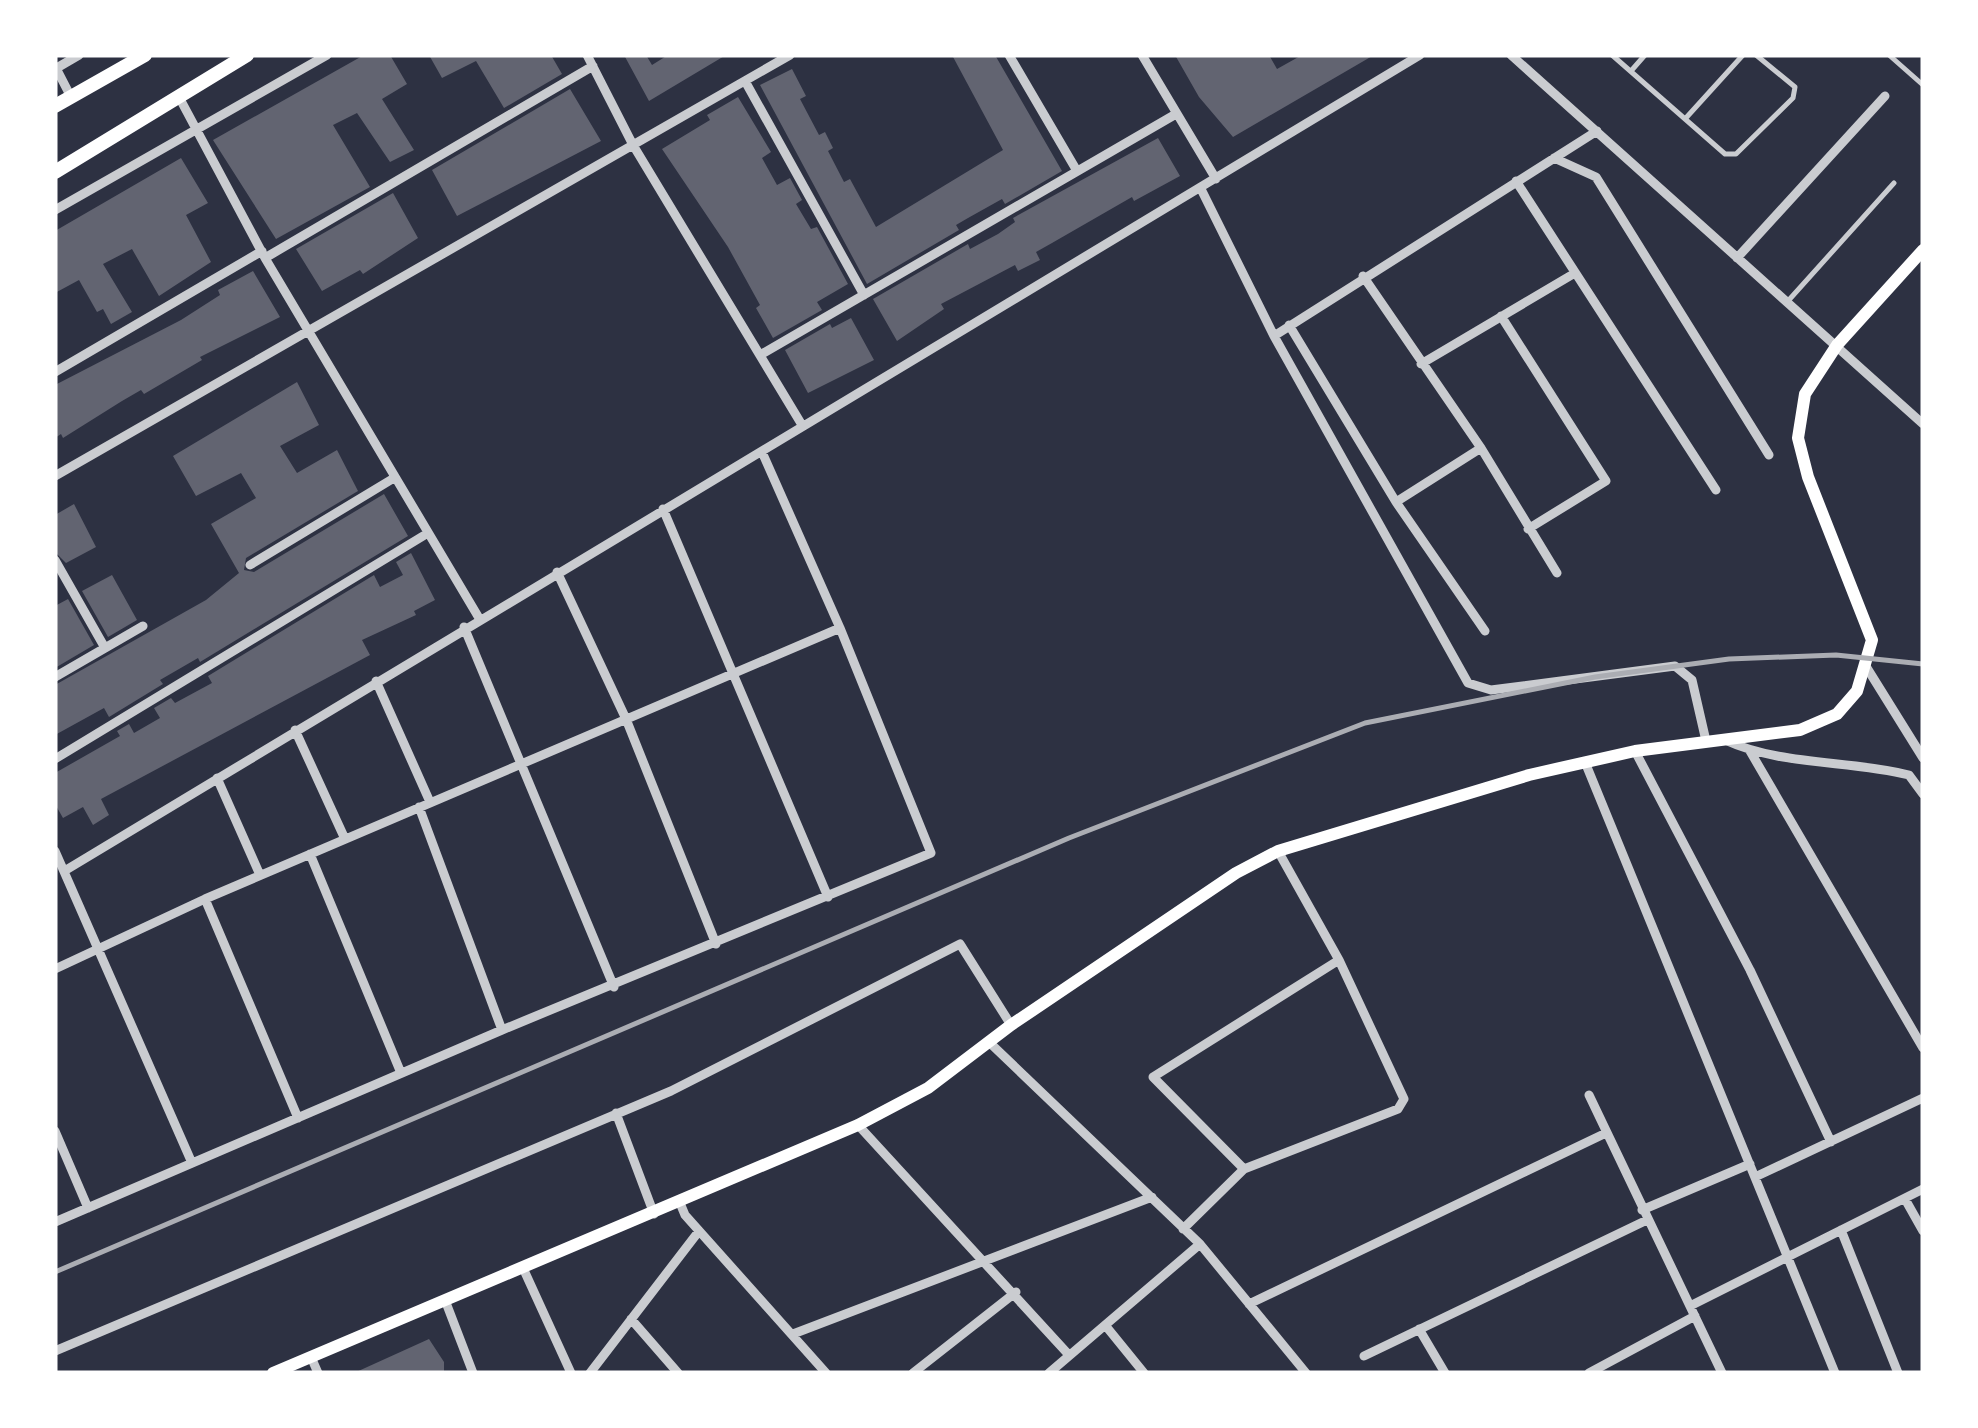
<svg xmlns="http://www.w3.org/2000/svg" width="1978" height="1428" font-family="'Fira Sans Condensed',sans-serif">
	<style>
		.building { fill: #626471 }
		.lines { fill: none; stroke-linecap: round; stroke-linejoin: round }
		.service { stroke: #caccd0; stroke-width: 5 }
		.minor { stroke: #caccd0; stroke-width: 9 }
		.secondary { stroke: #fff; stroke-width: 12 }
		.primary { stroke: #fff; stroke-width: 14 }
		.rail { stroke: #abadb3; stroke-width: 5 }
	</style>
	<rect width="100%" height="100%" fill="#2d3142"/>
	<!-- building -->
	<path class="building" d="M364,55H390L407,84L382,99L414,150L390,162L357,113L333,125L370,187L276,239L213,140Z
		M429,55H551L562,74L504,108L476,61L442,78Z
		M624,55H646L652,65L668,55H726L649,101Z
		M952,55H995L1062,171L1005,204L1002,199L968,218L956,225L959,230L867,284L760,85L792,69L806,96L800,99L819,135L825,132L833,148L828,151L844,182L850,179L876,227L1003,150Z
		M1175,55H1269L1277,69L1302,55H1374L1233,137L1199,97Z
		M570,89L601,141L457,216L432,170Z
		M738,97L771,152L762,158L777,185L790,178L802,200L796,204L811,229L817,227L848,284L817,302L822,310L773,338L756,308L760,305L728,247L662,149L710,120L707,115Z
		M1158,138L1180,176L1134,201L1132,197L1052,243L1036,252L1040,260L1018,271L1015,265L941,304L944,309L897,341L873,299L968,244L970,249L998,234L1015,222L1013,218Z
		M181,158L208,203L186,215L211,262L159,296L132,249L103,264L132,312L111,324L103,309L97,312L79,280L55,293V231Z
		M393,193L418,238L363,274L360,270L322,291L296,249Z
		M253,271L280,317L200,357L202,360L144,394L141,390L122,401L63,438L61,434L55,438V385L181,320L220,295L218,290Z
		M851,318L874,360L808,393L785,350L830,324L832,328Z
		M297,382L319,425L280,446L297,473L337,450L358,491L246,558L244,570L254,572L384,494L408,536L200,662L198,658L160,680L163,684L109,717L104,708L55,735V685L206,600L239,573L211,524L256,498L241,473L196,496L173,456Z
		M74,504L96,547L66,563L55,552V515Z
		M411,553L435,600L414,611L416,615L362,640L370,655L101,799L109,815L93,825L83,807L63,818L55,804V773L120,736L117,731L129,724L134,733L160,718L154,708L171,698L175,703L212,683L208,676L374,575L380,587L403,575L396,562Z
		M112,575L137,620L108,637L82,591Z
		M68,599L94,645L55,668V606Z
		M429,1339L444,1362V1373H354Z"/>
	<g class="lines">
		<!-- service -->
		<path class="service" d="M1612,55L1725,154H1736L1793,98L1795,87L1756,55
			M1889,55L1923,85
			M1631,71L1645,55
			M1685,119L1743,55
			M1788,301L1894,183"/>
		<!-- minor -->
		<path class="minor" d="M587,55L633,145L802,425
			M1009,55L1077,171
			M1142,55L1216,179
			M1511,55L1923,424
			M56,68L71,97
			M55,69L79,55
			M745,81L864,295
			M179,97L265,258L479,618
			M1554,158L1596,177L1769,455
			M1516,181L1716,490
			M1201,189L1274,336L1468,683L1491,690L1675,666L1692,680L1706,741
			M55,210L327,55
			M265,258L593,66
			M1737,258L1885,96
			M1363,276L1481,448L1557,573
			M1501,316L1606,481L1528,529
			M1289,325L1396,502L1481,448
			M1274,336L1597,131
			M760,355L1176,114
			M1421,364L1575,273
			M55,372L262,251
			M55,476L790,55
			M1396,502L1485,631
			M663,509L828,897
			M55,560L105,648
			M250,565L394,478
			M557,572L626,719L716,944
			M464,627L614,987
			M1867,668L1923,758
			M55,677L143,626
			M376,681L430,802
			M295,730L345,839
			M1725,740C1781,766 1850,760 1909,775L1923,794
			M1635,751L1750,970L1831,1142
			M1750,751L1923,1048
			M55,759L428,533
			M1585,762L1835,1373
			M217,778L260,875
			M419,807L502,1030
			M55,851L192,1163
			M310,854L401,1073
			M66,870L1420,55
			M205,899L298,1118
			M55,969L205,899L840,628
			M991,1044L1200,1244L1306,1373
			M1589,1095L1722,1373
			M616,1113L654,1214
			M858,1125L1069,1355
			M55,1131L88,1208
			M1244,1169L1153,1077L1339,960
			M1755,1177L1923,1098
			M1905,1199L1923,1231
			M680,1203L685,1215L826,1373
			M1642,1210L1750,1164
			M55,1222L502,1030L931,853L840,628L762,452
			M1183,1229L1244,1169L1398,1109L1404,1099L1339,960L1278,851
			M1841,1230L1898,1373
			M523,1268L571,1373
			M445,1300L473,1373
			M1249,1304L1606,1133
			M1690,1306L1923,1189
			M631,1319L678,1373
			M1105,1325L1144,1373
			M1419,1329L1445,1373
			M793,1334L1152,1197
			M55,1351L671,1091L960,944L1011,1025
			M1364,1356L1647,1220
			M311,1357L318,1373
			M590,1373L699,1231
			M913,1373L1016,1292
			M1049,1373L1200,1244
			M1589,1373L1695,1316"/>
		<!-- secondary -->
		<path class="secondary" d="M273,1373L858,1125L928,1088L1011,1025L1236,873L1278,851L1529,775L1635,751L1800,730L1837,714L1857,691L1872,640L1808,477L1798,438L1805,394L1837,345L1923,250"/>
		<!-- primary -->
		<path class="primary" d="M55,106L145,55
			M55,172L247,55"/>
		<!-- rail -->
		<path class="rail" d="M55,1272L1069,838L1365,723L1595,677L1729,659L1836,655L1923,664"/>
	</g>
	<!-- border -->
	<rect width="1978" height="1428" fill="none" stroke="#ffffff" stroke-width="115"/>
</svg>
